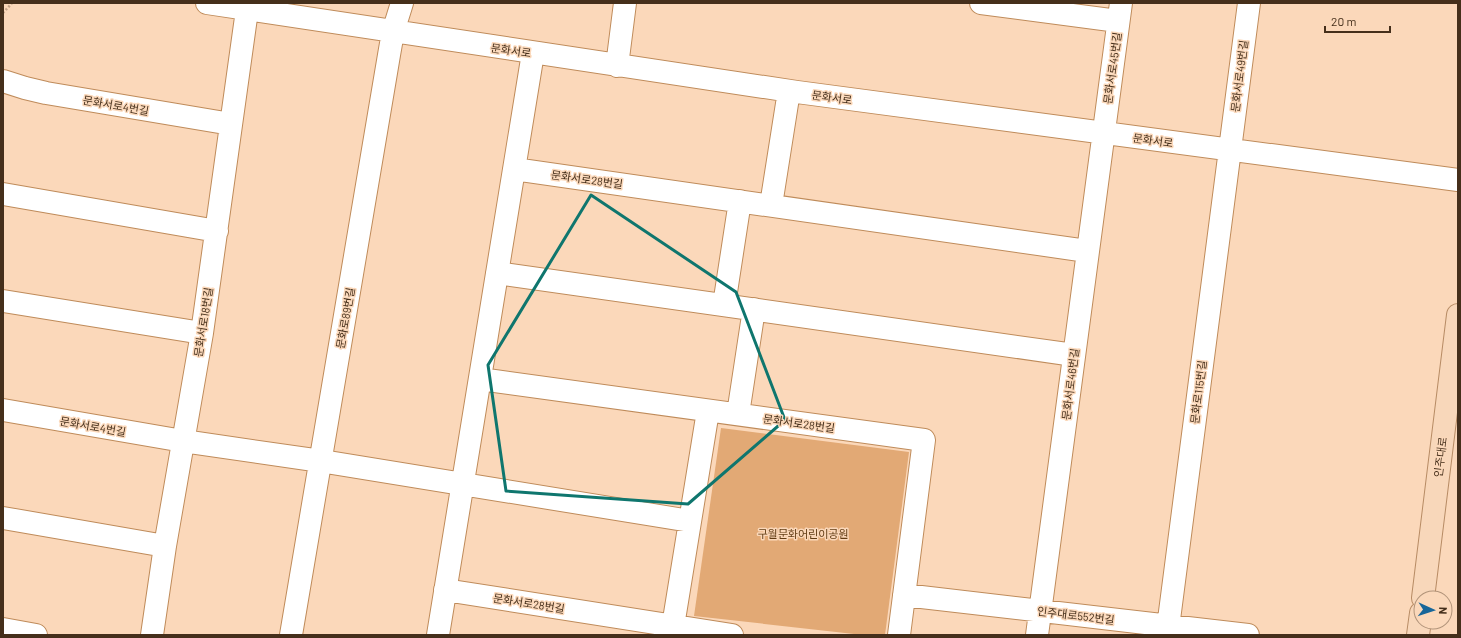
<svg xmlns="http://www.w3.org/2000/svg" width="1461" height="638" font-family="Barlow,'Noto Sans KR',sans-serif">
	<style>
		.green { fill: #e2a975 }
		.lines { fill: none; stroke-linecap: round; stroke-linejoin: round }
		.minor-casing { stroke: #bf8b5a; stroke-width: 24 }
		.major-casing { stroke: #b78b64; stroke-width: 24 }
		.path { stroke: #c2a388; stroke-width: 2.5; stroke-dasharray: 2 2; stroke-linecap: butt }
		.minor { stroke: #fff; stroke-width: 22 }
		.major { stroke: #f8d7ba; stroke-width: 22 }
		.marked { fill: none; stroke: #0f766e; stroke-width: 3; stroke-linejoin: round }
		.labels { text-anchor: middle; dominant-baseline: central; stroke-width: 3; stroke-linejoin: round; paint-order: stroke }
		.street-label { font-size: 11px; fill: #452f1b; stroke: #fbd8ba }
		.park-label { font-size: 11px; fill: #623c14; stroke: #fbd8ba }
	</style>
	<rect width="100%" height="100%" fill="#fbd8ba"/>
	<!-- green -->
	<path class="green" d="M721,428L909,452L885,635H863L694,616Z"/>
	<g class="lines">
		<!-- minor casing -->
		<g class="minor-casing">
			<path id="minor" d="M207,3L797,92L1458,180
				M981,3L1118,21
				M617,66L625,3
				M3,81L25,88L46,93L231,124
				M514,169L1087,251
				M3,194L217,231
				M771,205L789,91
				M497,273L1074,355
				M3,301L202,333
				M724,305L740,201
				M480,379L924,440L899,635
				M3,410L183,441L321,461L690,521
				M738,414L754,309
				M3,518L165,546
				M445,590L732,635
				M904,595L1248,635
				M673,626L708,411
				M3,629L36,635
				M152,635L165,546L202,333L248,3
				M291,635L389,55L393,32L402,3
				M438,635L533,53
				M1037,635L1121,3
				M1167,635L1249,3"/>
		</g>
		<!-- major casing -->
		<g class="major-casing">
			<path id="major" d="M1423,598L1458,315
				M1418,635L1421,613"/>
		</g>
		<!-- path -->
		<path class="path" d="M3,13L12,3"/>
		<!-- minor -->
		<use href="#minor" class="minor"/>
		<!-- major -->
		<use href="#major" class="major"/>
	</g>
	<!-- marked area -->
	<path class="marked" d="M591,195L736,292L785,420L688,504L506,491L488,365Z"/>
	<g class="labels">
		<!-- street labels -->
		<g class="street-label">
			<text transform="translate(511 50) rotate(8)">문화서로</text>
			<text transform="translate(1112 68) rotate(-82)">문화서로45번길</text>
			<text transform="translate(1239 76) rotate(-83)">문화서로49번길</text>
			<text transform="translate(832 97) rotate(8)">문화서로</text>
			<text transform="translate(116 105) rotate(10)">문화서로4번길</text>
			<text transform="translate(1153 140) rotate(8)">문화서로</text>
			<text transform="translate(587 179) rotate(8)">문화서로28번길</text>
			<text transform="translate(345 318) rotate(-80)">문화로89번길</text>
			<text transform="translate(203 322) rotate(-81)">문화서로18번길</text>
			<text transform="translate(1070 384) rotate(-83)">문화서로46번길</text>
			<text transform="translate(1198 392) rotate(-83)">문화로115번길</text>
			<text transform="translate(799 423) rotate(8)">문화서로28번길</text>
			<text transform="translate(93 426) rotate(10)">문화서로4번길</text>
			<text transform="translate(1440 457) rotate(-83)">인주대로</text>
			<text transform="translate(529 603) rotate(9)">문화서로28번길</text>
			<text transform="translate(1076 615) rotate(7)">인주대로552번길</text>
		</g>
		<!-- park labels -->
		<g class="park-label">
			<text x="803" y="533">구월문화어린이공원</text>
		</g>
	</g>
	<!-- border -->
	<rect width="1461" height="638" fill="none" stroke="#452f1b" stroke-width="8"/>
	<!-- north arrow -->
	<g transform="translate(1433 610) rotate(93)"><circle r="19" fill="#fbd8ba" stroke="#b2947a"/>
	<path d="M0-3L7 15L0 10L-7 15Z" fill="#186699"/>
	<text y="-6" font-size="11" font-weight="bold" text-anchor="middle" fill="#452f1b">N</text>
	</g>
	<!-- scale -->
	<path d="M1325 26v6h65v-6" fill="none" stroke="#452f1b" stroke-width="2"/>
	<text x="1331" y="26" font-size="12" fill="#452f1b" stroke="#fbd8ba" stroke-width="3" paint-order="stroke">20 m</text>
</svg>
